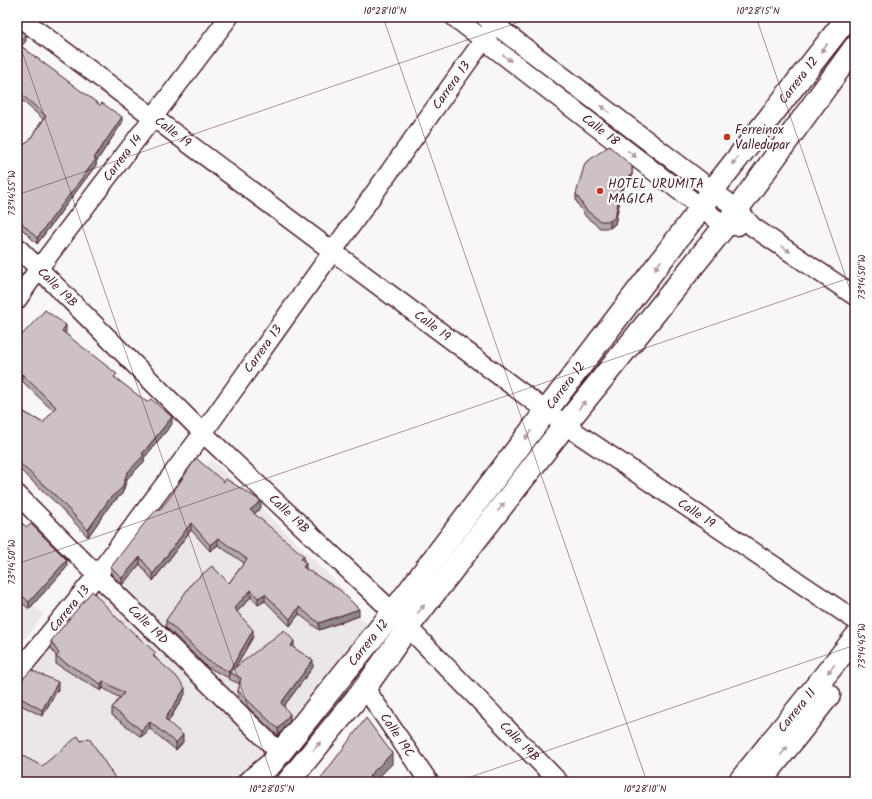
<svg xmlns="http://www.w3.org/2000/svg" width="872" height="799" font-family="Kalam,sans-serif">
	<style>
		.built { fill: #ebe6e8 }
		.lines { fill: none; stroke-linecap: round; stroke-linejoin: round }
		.street-casing { stroke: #4a1f2b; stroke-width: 21 }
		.secondary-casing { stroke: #4a1f2b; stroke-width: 25 }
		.street { stroke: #fff; stroke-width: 18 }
		.secondary { stroke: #fff; stroke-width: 22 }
		.wall { fill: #b0a6a9; stroke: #4a1f2b }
		.shaded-wall { fill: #908789; stroke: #4a1f2b }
		.building { fill: #cdc1c4; stroke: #4a1f2b }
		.oneway { fill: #ae9aa0 }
		.ticks { fill: none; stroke: #4a1f2b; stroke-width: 1; stroke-opacity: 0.45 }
		.poi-dot { fill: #c8321e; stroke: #fff; stroke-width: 1.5 }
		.labels { text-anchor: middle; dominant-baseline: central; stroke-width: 4; stroke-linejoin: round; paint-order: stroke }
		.street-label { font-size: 13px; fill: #4a1f2b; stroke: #fff }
		.poi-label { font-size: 13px; fill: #4a1f2b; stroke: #fff; text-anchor: start }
		.neatline { fill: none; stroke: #4a1f2b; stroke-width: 1.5 }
		.ticks-label { font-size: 10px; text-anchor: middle; fill: #4a1f2b }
	</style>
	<rect width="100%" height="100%" fill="#f8f6f7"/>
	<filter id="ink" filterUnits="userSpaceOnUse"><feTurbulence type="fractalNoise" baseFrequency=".025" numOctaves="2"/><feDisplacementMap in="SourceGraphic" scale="8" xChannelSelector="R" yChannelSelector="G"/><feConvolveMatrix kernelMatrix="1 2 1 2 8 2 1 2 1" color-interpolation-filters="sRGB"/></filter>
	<g filter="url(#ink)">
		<!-- built -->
		<path class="built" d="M212,460L345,591L340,597L382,639L281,742L105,570Z
			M95,566L279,757L242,782H17V673Z
			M17,592L44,614L17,649Z"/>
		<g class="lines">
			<!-- street casing -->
			<g class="street-casing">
				<g id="street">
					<path id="s1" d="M19,17L565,425L855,620"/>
					<path id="s2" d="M454,17L725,226H738"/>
					<path d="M485,17L737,209L753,227L855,296"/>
					<path id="s3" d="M17,247L203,433L393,612L559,782"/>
					<path id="s4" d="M17,300L39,268L229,17"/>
					<path id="s5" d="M17,494L97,575L280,753"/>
					<path id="s6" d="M17,673L97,575L203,433L500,17"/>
					<path id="s7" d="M365,688L429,782"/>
				</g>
			</g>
			<!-- secondary casing -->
			<g class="secondary-casing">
				<g id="secondary">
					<path id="s8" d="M249,782L271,764L280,753L393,612L701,208L712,191L848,17"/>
					<path d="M288,782L365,688L408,627L565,425L725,226L855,47"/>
					<path id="s9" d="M739,782L855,638"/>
					<path d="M760,782L829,695"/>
				</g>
			</g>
			<!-- street -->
			<use href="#street" class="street"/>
			<!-- secondary -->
			<use href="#secondary" class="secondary"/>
		</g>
		<!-- wall -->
		<path class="wall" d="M17,28L26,41L21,46L122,123L96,162V165L37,244L17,224V152L30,139L43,119L18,97L17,98Z
			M632,173V180L622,190L615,224L610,228H600L586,217L576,201V194Z
			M66,332L65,333L117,379L172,424L144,458V462L127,479L122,494L110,505L88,537L56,503L17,467V408L43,423L53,411L22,381L17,385V337L19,338Z
			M224,482L261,508L254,514L304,561L306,569L359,616L319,630L299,614L290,626L265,601L258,605L251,597L237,612L253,637L235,667L294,648L313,667L284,706L290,721L278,736L238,698V691L240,684L229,679V678L207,667L166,627V620L229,583L244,563L218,545L210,551L191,530L153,581L140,564L122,585L111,574V567L159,511Z
			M17,520L67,567L29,609L20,601L17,605Z
			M118,619L156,658L185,694L168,722L183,742L176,750L150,729L141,737L112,715V708L120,698L103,688L101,691L56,664V656L51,648V641Z
			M17,685L58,689L42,716L17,703Z"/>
		<!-- shaded-wall -->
		<path class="shaded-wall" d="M26,35V41L18,50V44Z
			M122,117V123L96,162V165L37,244V238Z
			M632,166V180L622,190L615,224L610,228V221L622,183Z
			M66,325V332L62,337V331Z
			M22,374V381L17,385V378Z
			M172,417V424L144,458V462L127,479L122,494L110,505L88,537V530L127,473Z
			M261,501V508L250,517V510Z
			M191,523V530L153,581V574Z
			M218,538V545L210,551V545Z
			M304,556V563L301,559Z
			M140,557V564L122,585V578Z
			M67,560V567L29,609V602Z
			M306,563V570L303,567Z
			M251,590V597L234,615V608Z
			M20,594V601L17,605V598Z
			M265,594V601L258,605V598Z
			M299,607V614L290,626V619Z
			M359,609V616L319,630V623Z
			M253,630V637L232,673L229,672V678V672Z
			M294,641V648L291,646Z
			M313,660V667L281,710V703Z
			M103,681V688L101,691V684Z
			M58,682V689L42,716V710Z
			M185,688V694L165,726V719Z
			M290,714V721L278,736V729Z
			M150,722V729L141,737V730Z
			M183,735V742L176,750V743Z
			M392,753V764L374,782L369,776Z"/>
		<!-- building -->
		<path class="building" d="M17,28L26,35L18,44L100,105L102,103L122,117L94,158L96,159L37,238L17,218V152L30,139L46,116L18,91L17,93Z
			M609,146L632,166V174L622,183L615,217L610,221H600L586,210L576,194L585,163Z
			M45,310L66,325L62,331L117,374L114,377L147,402L151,399L172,417L142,454L144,455L127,473L122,488L110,498L88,530L56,496L17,461V408L43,423L56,407L22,374L17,378V337L19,338Z
			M196,458L224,482L226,479L261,501L250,510L304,556L301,559L306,563L303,567L340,590L359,609L319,623L299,607L290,619L265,594L258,598L251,590L234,608L253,630L229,672L207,660L166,620L192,583L212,566L229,583L247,559L218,538L210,545L191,523L153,574L140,557L122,578L111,567L143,525L157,509L159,511L170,497Z
			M17,520L27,527L31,524L67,560L29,602L20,594L17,598Z
			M92,591L118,619L156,653L153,656L176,676L185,688L165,719L183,735L176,743L150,722L141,730L112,708L124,693L103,681L101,684L56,657L59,654L51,641Z
			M284,630L294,641L291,646L313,660L281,703L290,714L278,729L238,691L241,678L229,672Z
			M31,670L58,682L42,710L17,696V685Z
			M366,718L392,753L369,776L375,782H318Z
			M78,736L81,741L89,738L117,781L109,782H17V753L42,766Z
			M409,778L412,782H404Z"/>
		<!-- one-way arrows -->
		<defs><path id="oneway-solid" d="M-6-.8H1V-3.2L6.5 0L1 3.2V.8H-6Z"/></defs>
		<g class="oneway">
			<use href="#oneway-solid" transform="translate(824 48) rotate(128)"/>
			<use href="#oneway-solid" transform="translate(507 58) rotate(38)"/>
			<use href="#oneway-solid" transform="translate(605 109) rotate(-143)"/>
			<use href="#oneway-solid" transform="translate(632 154) rotate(38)"/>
			<use href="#oneway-solid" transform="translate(735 161) rotate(128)"/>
			<use href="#oneway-solid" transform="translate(786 249) rotate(34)"/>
			<use href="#oneway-solid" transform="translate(658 265) rotate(127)"/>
			<use href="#oneway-solid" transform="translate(582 405) rotate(-51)"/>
			<use href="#oneway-solid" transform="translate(528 435) rotate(127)"/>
			<use href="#oneway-solid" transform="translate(501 507) rotate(-52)"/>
			<use href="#oneway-solid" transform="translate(421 609) rotate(-52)"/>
			<use href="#oneway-solid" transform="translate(831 669) rotate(129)"/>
			<use href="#oneway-solid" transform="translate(317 746) rotate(-51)"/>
			<use href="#oneway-solid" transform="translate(784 751) rotate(-51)"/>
		</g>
	</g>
	<!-- ticks -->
	<path class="ticks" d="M383,17L647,782M756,17L855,304M17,37L274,782M17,195L534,17M17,564L855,276M456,782L855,645"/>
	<!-- markers -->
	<g class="poi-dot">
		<circle cx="727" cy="137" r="4"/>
		<circle cx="600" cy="191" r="4"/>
	</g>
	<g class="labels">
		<!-- street labels -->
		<g class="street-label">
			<text stroke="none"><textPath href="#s8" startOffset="892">Carrera 12</textPath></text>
			<text stroke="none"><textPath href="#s6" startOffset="731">Carrera 13</textPath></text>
			<text stroke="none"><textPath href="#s2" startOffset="185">Calle 18</textPath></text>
			<text stroke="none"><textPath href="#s1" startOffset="192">Calle 19</textPath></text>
			<text stroke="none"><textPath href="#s4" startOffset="177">Carrera 14</textPath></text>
			<text stroke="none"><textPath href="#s3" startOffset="57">Calle 19B</textPath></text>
			<text stroke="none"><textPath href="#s1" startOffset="516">Calle 19</textPath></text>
			<text stroke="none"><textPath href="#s6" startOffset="407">Carrera 13</textPath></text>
			<text stroke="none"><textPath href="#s8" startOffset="508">Carrera 12</textPath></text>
			<text stroke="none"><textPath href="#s1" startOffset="840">Calle 19</textPath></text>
			<text stroke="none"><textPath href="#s3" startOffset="381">Calle 19B</textPath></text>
			<text stroke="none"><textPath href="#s6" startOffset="83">Carrera 13</textPath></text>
			<text stroke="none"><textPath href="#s5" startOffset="185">Calle 19D</textPath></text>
			<text stroke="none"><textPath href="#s8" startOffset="184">Carrera 12</textPath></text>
			<text stroke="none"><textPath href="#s9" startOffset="92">Carrera 11</textPath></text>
			<text stroke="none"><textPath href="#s7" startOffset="57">Calle 19C</textPath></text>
			<text stroke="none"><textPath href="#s3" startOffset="705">Calle 19B</textPath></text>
		</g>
		<!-- poi labels -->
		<g class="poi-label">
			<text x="735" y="130">Ferreinox<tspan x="735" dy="15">Valledupar</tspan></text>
			<text x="608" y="184">HOTEL URUMITA<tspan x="608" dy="15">MAGICA</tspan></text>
		</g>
	</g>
	<!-- margin -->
	<rect width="872" height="799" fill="none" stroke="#fff" stroke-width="44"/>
	<rect x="22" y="22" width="828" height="755" class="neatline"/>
	<g class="ticks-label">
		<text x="385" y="14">10°28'10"N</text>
		<text x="758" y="14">10°28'15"N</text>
		<text transform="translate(11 193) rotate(-90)" y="4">73°14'55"W</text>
		<text transform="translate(861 277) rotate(-90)" y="4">73°14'50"W</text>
		<text transform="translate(11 562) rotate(-90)" y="4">73°14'50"W</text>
		<text transform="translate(861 646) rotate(-90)" y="4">73°14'45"W</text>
		<text x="272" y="792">10°28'05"N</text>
		<text x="645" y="792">10°28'10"N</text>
	</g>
</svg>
